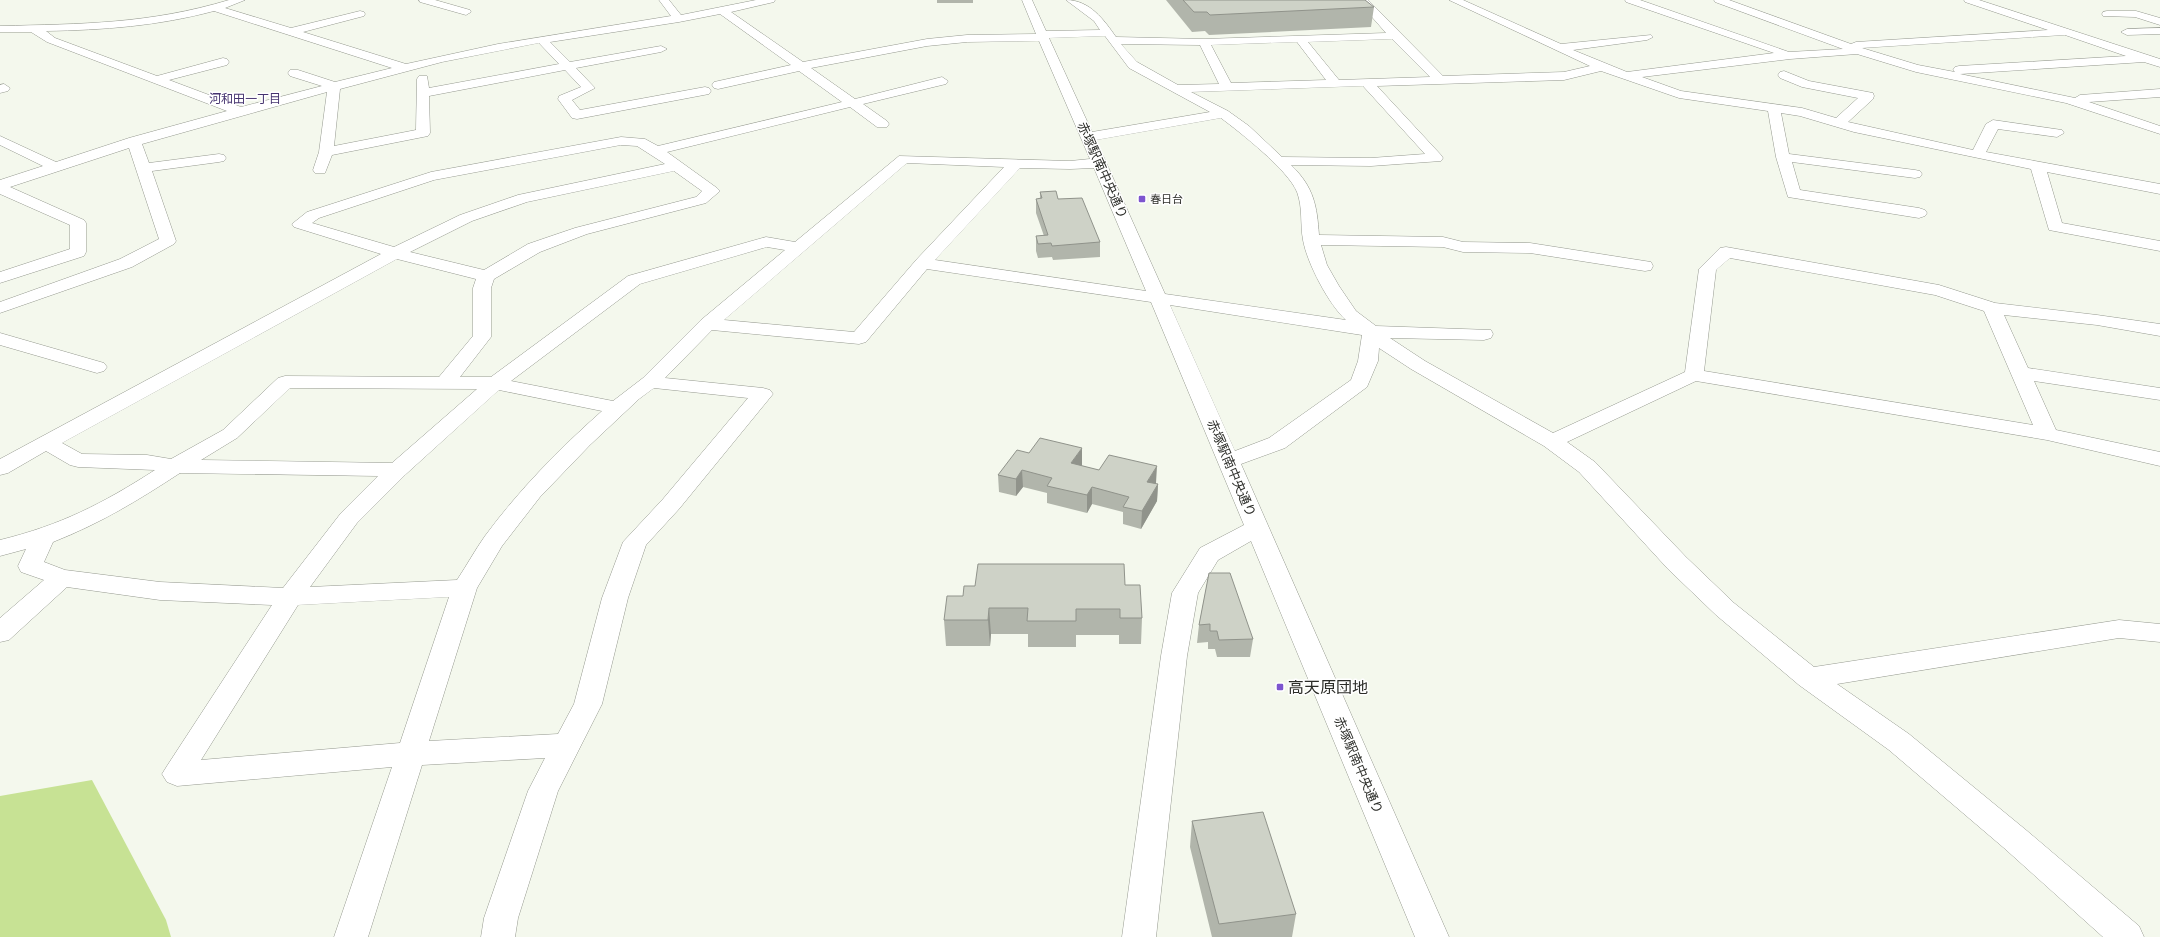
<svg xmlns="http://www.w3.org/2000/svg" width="2160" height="937" font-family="Cabin,'Noto Sans JP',sans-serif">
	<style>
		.green { fill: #c7e294 }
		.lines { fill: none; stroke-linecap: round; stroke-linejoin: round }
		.minor-casing { stroke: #95998f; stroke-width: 1 }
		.minor { fill: #fff; fill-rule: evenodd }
		.wall { fill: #b1b5ab }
		.shaded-wall { fill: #90938b }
		.building { fill: #ced2c7; stroke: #90938b }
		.poi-dot { fill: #7d55cf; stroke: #fff; stroke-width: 1.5 }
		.labels { text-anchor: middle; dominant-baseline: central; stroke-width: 3; stroke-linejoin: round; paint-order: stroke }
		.far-poi-label { font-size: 11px; fill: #2c2d29; stroke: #fff; text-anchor: start }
		.far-neighbourhood-label { font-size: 12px; fill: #45336f; stroke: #fff }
		.street-label { font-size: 13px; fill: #2c2d29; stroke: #fff }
		.near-poi-label { font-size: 16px; fill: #2c2d29; stroke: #fff; text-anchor: start }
	</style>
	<rect width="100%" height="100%" fill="#f4f8ed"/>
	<!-- green -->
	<path class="green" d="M92,780L166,920L171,937H0V796Z"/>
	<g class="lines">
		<!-- minor casing -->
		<g class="minor-casing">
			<path id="minor" d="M229,0H245L225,8L291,28L360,11L364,12L365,14L364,16L303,32L406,64L498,44L671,16L659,0H669L681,15L756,0H775L774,2L731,12L803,62L927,39L967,35L1036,34L1022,0H1032L1046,31L1100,30L1094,21L1066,0C1090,0 1104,20 1116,37L1204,39L1386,33L1357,0H1368L1443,76L1564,72L1590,66L1449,0H1463L1561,44L1651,35L1653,37L1647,40L1573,50L1627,72L1774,53L1626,2L1625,0H1640L1789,52L1843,49L1715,2L1714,0H1729L1851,44L1856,42L2048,30L1965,2L1964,0H1979L2160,59V67L2144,62L1960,74L2075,98L2080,95L2160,89V97L2089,102L2160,126V134L2066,103L1916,72L1857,54L1790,59L1642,77L1681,91L1802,108L1836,118L1858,98L1802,87L1780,78L1778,75L1780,72L1784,71L1809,81L1873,93L1874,96L1873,99L1848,122L1973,150L1986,124L1993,120L2062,130L2064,133L2057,137L1998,129L1986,152L2160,184V194L2047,172L2062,223L2160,241V251L2049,230L2031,169L1854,132L1800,116L1781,113L1789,154L1915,170L1920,171L1922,174L1920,177L1915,178L1792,162L1800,190L1919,208L1925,210L1927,213L1925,216L1919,218L1788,197L1776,157L1768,111L1679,98L1601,71L1564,80L1377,86L1441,155L1443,158L1441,161L1371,166L1291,165C1314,187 1317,206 1319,235L1443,237L1463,242L1530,243L1651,262L1653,266L1651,270L1645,271L1530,253L1463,252L1443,247L1321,245L1327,265L1339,286L1356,311L1376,326L1491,330L1493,334L1491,338L1484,340L1390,338L1425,361L1553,433L1685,372L1699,269L1720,248L1726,247L1939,285L1995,303L2097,315L2160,324V336L2097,325L2004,315L2028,368L2160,388V400L2034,381L2056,430L2160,452V466L2047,440L1696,381L1567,442L1595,462L1686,557L1734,603L1814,667L2119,620L2160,624V642L2119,638L1837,684L1909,734L2026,830L2139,926L2144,937H2103L2004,848L1889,750L1799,685L1716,615L1668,569L1579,472L1544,446L1411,369L1379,348L1378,361L1367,387L1285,448L1241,464L1449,937H1415L1251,541L1218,560L1198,593L1187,656L1156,937H1122L1161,656L1172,593L1200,548L1244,525L1151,302L927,269L866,342L859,344L712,330L665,378L763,388L770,390L773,394L679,509L646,545L628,598L602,704L558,791L518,918L515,937H481L484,918L528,791L545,758L422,765L368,937H334L392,767L177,786L167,782L162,774L167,766L272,605L160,600L67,587L9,640L0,642V618L44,580L21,572L18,566L26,549L0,556V540C61,525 102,504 155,470L78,467L70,465L46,451L8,473L0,475V459L381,254L294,227L292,224L307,212L431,172L621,137L645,139L658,146L842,102L799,71L718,89L714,88L712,85L714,82L791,65L720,14L679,22L550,42L570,62L661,46L667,49L661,52L576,68L595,88L572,100L580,110L705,87L709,88L711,91L709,94L577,119L572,118L558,99L559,96L581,87L565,70L429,96L430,133L428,136L332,155L325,173H315L313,170L319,152L327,92L142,144L149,163L219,154L224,155L226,158L224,161L219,162L152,171L176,241L174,244L132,267L0,313V302L120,259L159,239L129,148L10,187L84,220L86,223V252L84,256L0,283V272L70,249V225L0,194V180L43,166L0,145V136L56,162L129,138L227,111L47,42L31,32H0V26C82,24 149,24 229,0ZM214,11L392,68L335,82L298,70H290L288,73L290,76L322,86L241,107L169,80L227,65L229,62L227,59L223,58L157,76L55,38L46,31C103,30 158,26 214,11ZM2065,35L2126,56L1959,66L1955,67L1953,70L1955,72L1918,65L1862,48ZM1105,36L1129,68L1210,112L1092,132L1049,38ZM1392,39L1430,77L1339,80L1308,42ZM1039,41L1090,159L1070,161L899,156L795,242L766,237L628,276L491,377H460L491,337V288L494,279L540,252L587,234L706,203L720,191L717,188L667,152L850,107L877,127H887L889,124L887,121L863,104L946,84L948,81L942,77L855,99L811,68L927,46L967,42ZM1297,42L1326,80L1231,83L1211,45ZM539,43L559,64L429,88L427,76H419L417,79L416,130L334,146L340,89L442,62ZM1121,44L1200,45L1219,84L1178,85L1137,62ZM1363,86L1425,154L1371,158L1282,157L1249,126L1228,111L1191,92ZM1221,118C1241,133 1288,170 1297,192C1303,208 1300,224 1303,240C1307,263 1329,305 1346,320L1165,294L1096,140ZM621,145L637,146L665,164L518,195L460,215L394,247L312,223L319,218L434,180ZM907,163L1004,167L917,259L854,332L724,320ZM1020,168L1070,169L1094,168L1146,291L935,260ZM674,171L702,191L696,197L575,228L528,244L484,270L410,252L472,221L527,202ZM767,247L785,250L701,320L643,378L613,401L511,381L640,284ZM1730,258L1935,295L1984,311L2033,425L1704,371L1716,270ZM397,259L476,279L473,288V336L439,377L285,376L278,378L223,430L171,459L147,455L82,454L62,443ZM1170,305L1362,335L1358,361L1351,380L1269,438L1235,451ZM290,388L477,389L392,463L201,460L237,438ZM654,388L748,398L663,499L623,542L602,598L574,704L558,734L429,741L477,588L502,546L540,497L590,445L639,399ZM499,390L602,411C559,449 519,490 485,536C475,550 467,565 457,580L310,587L357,523L405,475ZM180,473L378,476L341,513L283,588L160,582L65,570L44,562L53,542C101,523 137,501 180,473ZM449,597L400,743L201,760L298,605Z
				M419,0H435L470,10L471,12L466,15L420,2Z
				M2107,11H2136L2160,18V25L2135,17L2103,16L2102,14L2103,12Z
				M2160,28V34L2127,35L2121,32L2127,29Z
				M4,84L10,88L8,91L0,93V85Z
				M0,333L104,363L107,367L104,371L97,373L0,345Z"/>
		</g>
		<!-- minor -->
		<use href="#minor" class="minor"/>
	</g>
	<!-- wall -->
	<path class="wall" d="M937,0H973V3H937Z
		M1166,0H1365L1374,7L1371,27L1209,35L1205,31L1192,32Z
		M1040,192L1058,199L1100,242V257L1053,260L1052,257L1038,258L1036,251V236H1044L1036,213V199H1040Z
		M1029,453L1082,465L1081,466L1156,483L1155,484H1158L1157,501L1141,529L1123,524V512L1092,504L1087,513L1047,503V493L1023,487L1016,496L999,492L998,475Z
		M1209,573L1253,639L1250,657H1217L1215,649H1208V642L1197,643L1199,625Z
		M1125,585L1142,618L1141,644H1119V635H1076V647H1028V634H991L990,646H946L944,620L963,596Z
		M1192,821L1296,914L1292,937H1212L1190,847Z"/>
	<!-- shaded-wall -->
	<path class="shaded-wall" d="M1082,448V465L1072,480L1071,463Z
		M1157,466L1156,483L1146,499L1147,482Z
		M1022,470L1023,487L1016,496V479Z
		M1158,484L1157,501L1141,529L1142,511Z
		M1092,487V504L1087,513V495Z
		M989,608L991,634L990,646L988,620Z"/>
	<!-- building -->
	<path class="building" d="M1183,0H1365L1374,7L1210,15L1207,12H1194Z
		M1056,191L1058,199L1082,198L1100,242L1052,246L1051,243L1038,244L1036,236L1048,235L1036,199L1042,198L1040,192Z
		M1040,438L1082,448L1071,463L1099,470L1109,455L1157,466L1147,482L1158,484L1142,511L1123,507L1129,497L1092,487L1087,495L1047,486L1052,478L1022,470L1016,479L998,475L1017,450L1029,453Z
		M978,564H1124L1125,585H1140L1142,618H1120V609H1076V621H1027L1028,608H989L988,620H944L947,596H963L964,586H975Z
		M1209,573H1230L1253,639L1219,640L1217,631H1210V624L1199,625Z
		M1263,812L1296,914L1219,924L1192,821Z"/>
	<!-- markers -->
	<g class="poi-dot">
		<rect x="1138" y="195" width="8" height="8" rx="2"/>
		<rect x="1276" y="683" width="8" height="8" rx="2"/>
	</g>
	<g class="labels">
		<!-- far-poi labels -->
		<g class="far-poi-label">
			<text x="1150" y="199">春日台</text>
		</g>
		<!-- far-neighbourhood labels -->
		<g class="far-neighbourhood-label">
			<text x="245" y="98">河和田一丁目</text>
		</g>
		<!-- street labels -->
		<g class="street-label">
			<text transform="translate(1103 170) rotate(66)">赤塚駅南中央通り</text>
			<text transform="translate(1232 468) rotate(67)">赤塚駅南中央通り</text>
			<text transform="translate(1359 765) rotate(67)">赤塚駅南中央通り</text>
		</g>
		<!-- near-poi labels -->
		<g class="near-poi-label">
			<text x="1288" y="687">高天原団地</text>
		</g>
	</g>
</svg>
